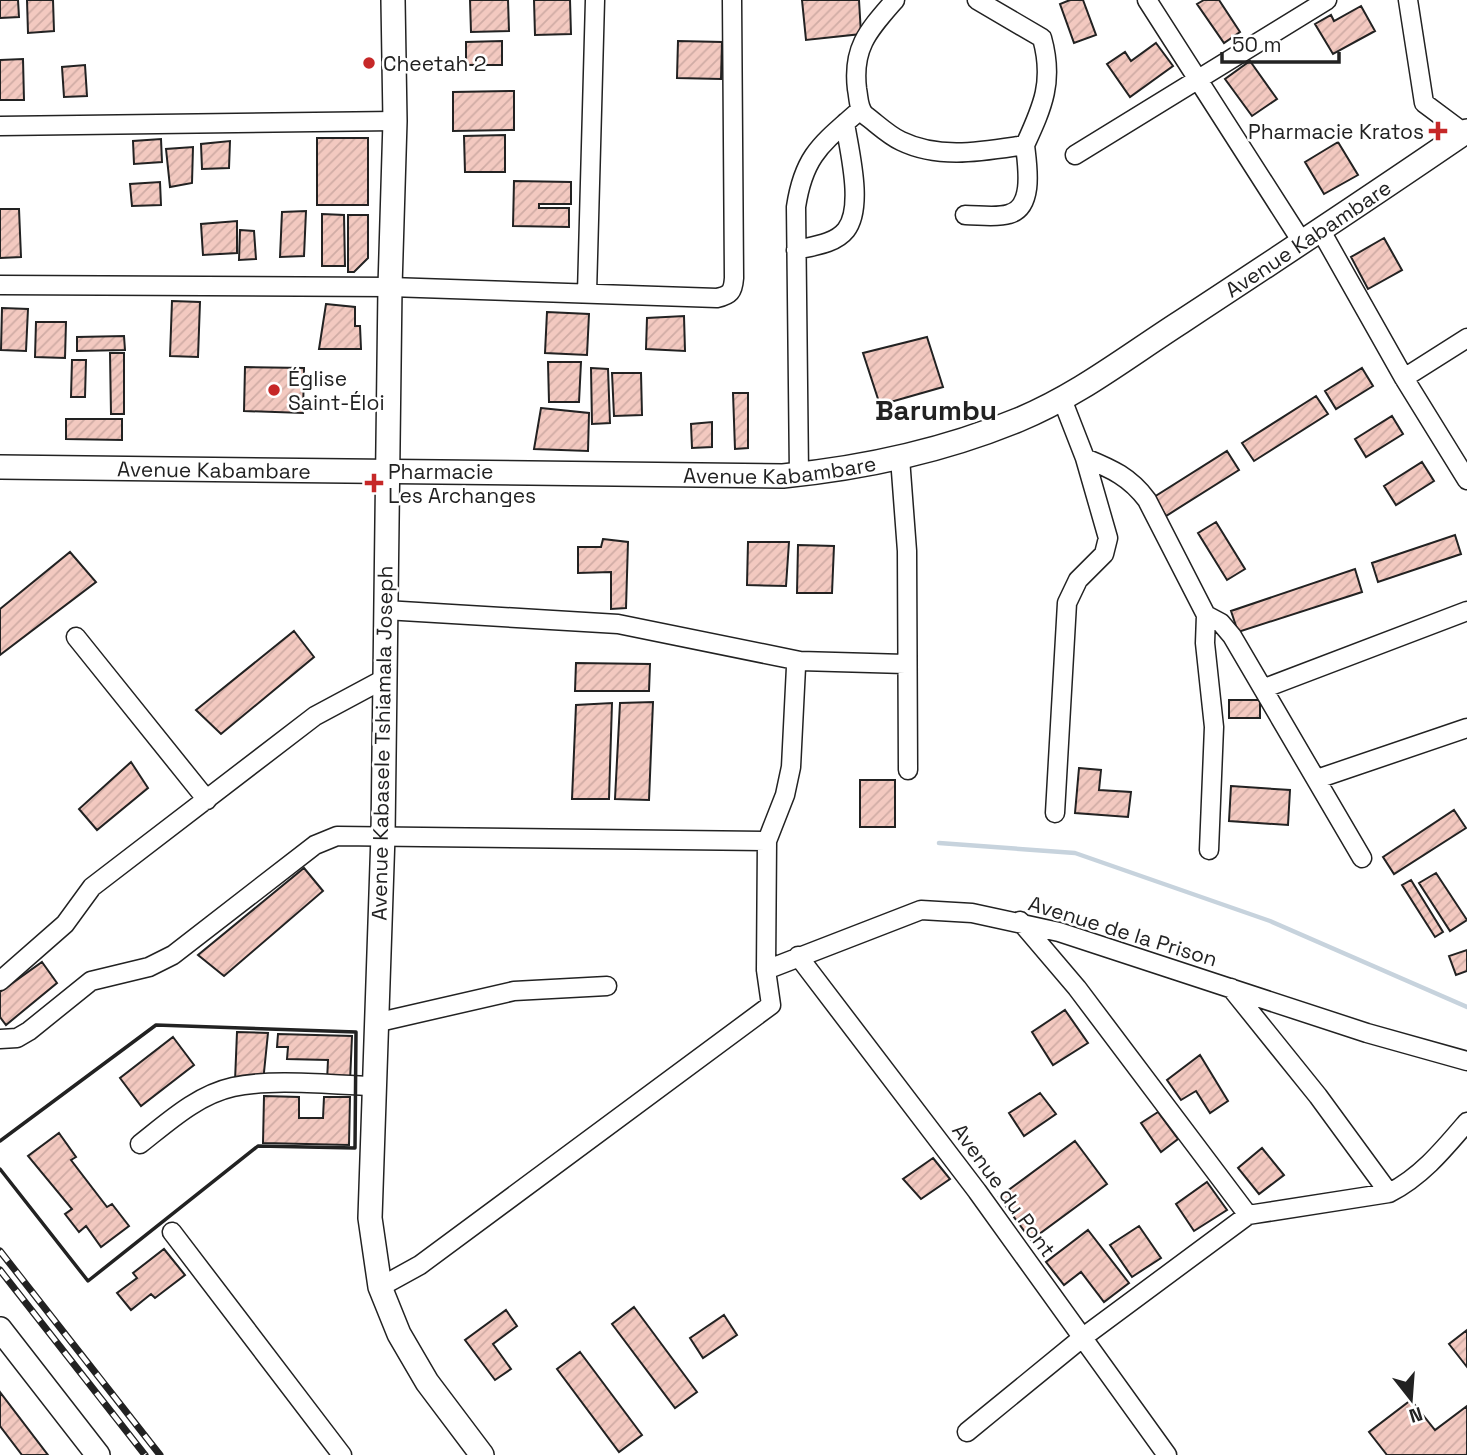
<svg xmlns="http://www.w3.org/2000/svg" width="1467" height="1455" font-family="'Space Grotesk',sans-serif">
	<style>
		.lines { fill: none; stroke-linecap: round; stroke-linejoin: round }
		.stream { stroke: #c7d3dd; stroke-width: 4.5 }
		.building { fill: url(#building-hatch); stroke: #222; stroke-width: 2 }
		.minor-casing { stroke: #222; stroke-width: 21 }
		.major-casing { stroke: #222; stroke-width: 26 }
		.minor { stroke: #fff; stroke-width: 18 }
		.major { stroke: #fff; stroke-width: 23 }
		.rail-casing { stroke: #222; stroke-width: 7 }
		.rail { stroke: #fff; stroke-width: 4.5; stroke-dasharray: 13; stroke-linecap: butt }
		.wall { stroke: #222; stroke-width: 3.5 }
		.poi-dot { fill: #c62828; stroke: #fff; stroke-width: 2.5 }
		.labels { text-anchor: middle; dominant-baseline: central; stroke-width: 5; stroke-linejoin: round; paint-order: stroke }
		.poi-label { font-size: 21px; fill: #222; stroke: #fff; text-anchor: start }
		.street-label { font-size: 21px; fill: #222; stroke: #fff }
		.district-label { font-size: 28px; font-weight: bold; fill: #222; stroke: #fff }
	</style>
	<defs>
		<pattern id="building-hatch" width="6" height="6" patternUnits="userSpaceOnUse" patternTransform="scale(1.75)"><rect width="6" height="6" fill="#f3c9c0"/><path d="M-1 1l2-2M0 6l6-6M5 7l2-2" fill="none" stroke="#d0aca5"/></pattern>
	</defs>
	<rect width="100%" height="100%" fill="#fff"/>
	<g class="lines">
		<!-- stream -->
		<path class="stream" d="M939,843L1075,853L1270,921L1467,1007"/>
	</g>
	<!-- building -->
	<path class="building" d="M0,0H18L19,17L0,18Z
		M27,0H53L54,31L28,33Z
		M470,0H508L509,31L471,32Z
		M534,0H570L571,34L535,35Z
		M802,0H859L861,34L806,40Z
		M1070,0H1083L1096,35L1074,43L1060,4Z
		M1204,0H1219L1240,32L1224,43L1197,4Z
		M1361,6L1375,31L1333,54L1315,24L1331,15L1334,21Z
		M502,41V65H466V42Z
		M678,41L722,42L721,79L677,78Z
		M1156,43L1173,66L1130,97L1107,64L1125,52L1131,61Z
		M23,59L24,100H0V60Z
		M1250,61L1277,99L1252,116L1225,79Z
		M85,65L87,96L64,97L62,67Z
		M514,91V130L453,131V92Z
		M505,135V172H465L464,136Z
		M317,138H368V205H317Z
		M161,139L162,162L134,164L133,141Z
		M230,141L229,168L202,169L201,144Z
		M1338,142L1358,175L1324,194L1305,162Z
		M193,147L192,183L170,187L166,149Z
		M514,181L571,182V204H539V208H569V227L513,226Z
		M160,182L161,205L132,206L130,184Z
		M0,209H19L21,257L0,258Z
		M306,211L304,256L280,257L282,212Z
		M322,214L344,215L345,266H322Z
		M348,215H368V258L354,272H348Z
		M237,221V253L203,255L201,224Z
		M240,230L254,231L256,259L239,260Z
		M1384,238L1402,270L1368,289L1351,257Z
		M172,301L200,302L198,357L170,356Z
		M326,304L355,307V326H360L361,349H319Z
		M2,308L28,309L26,351L1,350Z
		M547,312L589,314L587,355L545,353Z
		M684,316L685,351L646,349L647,318Z
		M36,322H66L65,358L35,357Z
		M124,336L125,350L77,351V337Z
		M927,337L943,387L880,405L863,353Z
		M110,353H124V414H111Z
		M72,360H86L85,397H71Z
		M548,362H581L579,402H549Z
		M245,367L304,368L303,413L244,411Z
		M591,368L608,369L610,423L592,424Z
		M1362,368L1373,386L1336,409L1325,391Z
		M612,373H641L642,415L614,416Z
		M733,393H748V448L735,449Z
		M1316,396L1328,414L1254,461L1242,443Z
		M541,408L589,413L588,451L534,449Z
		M1392,416L1403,434L1366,457L1355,439Z
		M66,419H122V440L66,439Z
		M712,422V447L692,448L691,424Z
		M1227,451L1239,470L1166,516L1154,497Z
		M1422,462L1434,481L1396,505L1384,486Z
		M1216,522L1245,569L1227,580L1198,533Z
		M1455,535L1461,554L1378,582L1372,563Z
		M603,539L628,542L626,608L611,609V572L578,573V547H601Z
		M748,542H789L786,586L747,585Z
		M798,545L834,546L832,593H797Z
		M70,552L96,582L0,655V609Z
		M1355,569L1362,592L1238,632L1231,611Z
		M294,631L314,657L221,734L196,710Z
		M576,663L650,664L649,691H575Z
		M1229,700H1260V718H1229Z
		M653,702L649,800L615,799L620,703Z
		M612,703L609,799H572L576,705Z
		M131,762L148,788L97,830L79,809Z
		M1079,768L1101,770L1099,790L1131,792L1128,817L1075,813Z
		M860,780H895V827H860Z
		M1231,786L1290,790L1288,825L1229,821Z
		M1454,810L1466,828L1394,874L1383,857Z
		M304,868L323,891L224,976L198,955Z
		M1436,873L1467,920L1450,931L1419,883Z
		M1411,880L1443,932L1435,937L1402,885Z
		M1467,950V971L1456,975L1449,956Z
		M42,962L57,983L6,1025L0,1017V992Z
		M1065,1010L1088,1043L1053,1065L1032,1032Z
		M237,1032L268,1033L263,1082L235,1081Z
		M278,1034L352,1036L350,1082L327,1081L328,1060L287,1059L288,1047H277Z
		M173,1037L194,1065L141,1106L120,1078Z
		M1200,1055L1228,1101L1210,1113L1196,1091L1181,1100L1167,1080Z
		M1040,1093L1056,1114L1024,1136L1009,1113Z
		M264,1096L299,1097V1118H323L324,1097H350L349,1145L263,1143Z
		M1158,1112L1178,1139L1161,1152L1141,1123Z
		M59,1133L76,1157L71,1160L107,1207L112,1204L129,1226L101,1247L86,1226L79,1232L65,1214L72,1209L28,1156Z
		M1075,1141L1107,1184L1031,1240L999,1197Z
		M1262,1148L1284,1175L1259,1194L1238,1168Z
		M933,1158L950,1179L921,1199L903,1179Z
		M1207,1182L1227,1210L1194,1231L1176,1204Z
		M1139,1226L1161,1258L1132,1277L1110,1245Z
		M1088,1230L1129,1283L1104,1302L1081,1272L1064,1285L1046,1262Z
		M164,1249L185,1275L155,1298L151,1294L131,1310L117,1293L137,1278L133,1273Z
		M634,1307L697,1392L675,1408L612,1324Z
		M506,1310L517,1326L493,1344L511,1369L495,1380L465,1340Z
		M724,1315L737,1335L703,1358L690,1338Z
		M1467,1330V1367L1449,1344Z
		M580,1352L642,1435L619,1452L557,1369Z
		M0,1392L48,1455H22L0,1426Z
		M1411,1400L1435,1430L1467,1406V1455H1387L1369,1432Z"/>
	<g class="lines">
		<!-- minor casing -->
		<g class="minor-casing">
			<path id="minor" d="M895,0C869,30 852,47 857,89C859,99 858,108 865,115C876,123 888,135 901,141C940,160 984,151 1025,145C1027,164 1035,207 1009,214C997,218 979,215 965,215
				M977,0L1042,38C1054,81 1043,106 1025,145
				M1147,0L1302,242
				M1408,0L1424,103L1467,135
				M0,126L395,121
				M1075,155L1327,0
				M1321,231L1404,378L1467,480
				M796,250C813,246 835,244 846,230C864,207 849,150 845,123
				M0,285L390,287L717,298C730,295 733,292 734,278L732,0
				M587,293L595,0
				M1404,378L1467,338
				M900,458L907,551L908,770
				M1085,458C1112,469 1130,477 1147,500L1206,615L1205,643L1214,727L1209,850
				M799,474L796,207C804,154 823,143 860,110
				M385,610L618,624L800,661L905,664
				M1206,615L1221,623L1232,636L1362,858
				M76,637L207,800
				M1265,688L1467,611
				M1317,779L1467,728
				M1055,813L1067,603L1078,580L1104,554L1108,538L1085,458L1062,399
				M1020,921L1077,988L1248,1215
				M798,956L977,1191L1167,1455
				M766,970L921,910L972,913L1059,932L1367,1033L1467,1061
				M0,981L65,924L92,887L315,716L384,679
				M1231,988L1318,1096L1389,1193
				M375,1023L514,991L607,986
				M0,1039L17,1038L29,1031L91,981L149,967L173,955L315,845L337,836L767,841
				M140,1144C168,1122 197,1095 233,1087C275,1078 331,1085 374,1086
				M172,1232L342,1455
				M380,1287L420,1265L771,1005L766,970L767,841L785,795L791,767L796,667L800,661
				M967,1432L1082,1338L1248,1215L1389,1193C1421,1177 1444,1149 1467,1122"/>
		</g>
		<!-- major casing -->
		<g class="major-casing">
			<g id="major">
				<path d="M393,0L395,121L390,287L383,835L370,1218L380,1287L399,1334L427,1382L482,1455"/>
				<path id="s1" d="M0,467L783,476C863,468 943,451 1018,420C1077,396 1128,356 1181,322C1277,259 1372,196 1467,131"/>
				<path d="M0,1329L98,1455"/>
			</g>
		</g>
		<!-- minor -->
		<use href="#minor" class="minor"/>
		<!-- major -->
		<use href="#major" class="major"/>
		<!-- rail casing -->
		<g class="rail-casing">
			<path id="rail" d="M0,1251L160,1455
				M0,1270L145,1455"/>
		</g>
		<!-- rail -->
		<use href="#rail" class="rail"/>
		<!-- wall -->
		<path class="wall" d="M0,1141L156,1025L356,1032L355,1148L258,1146L88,1281L0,1169"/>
	</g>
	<!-- markers -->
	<g class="poi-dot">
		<circle cx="369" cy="63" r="7"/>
		<path d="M1434.5 120.5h7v7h7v7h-7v7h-7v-7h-7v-7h7z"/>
		<circle cx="274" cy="390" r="7"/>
		<path d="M370.5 472.5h7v7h7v7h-7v7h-7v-7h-7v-7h7z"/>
	</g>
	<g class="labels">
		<!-- poi labels -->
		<g class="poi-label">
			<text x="383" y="63">Cheetah 2</text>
			<text x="1424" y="131" text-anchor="end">Pharmacie Kratos</text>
			<text x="288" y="378">Église<tspan x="288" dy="24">Saint-Éloi</tspan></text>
			<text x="388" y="471">Pharmacie<tspan x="388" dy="24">Les Archanges</tspan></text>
		</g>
		<!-- street labels -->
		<g class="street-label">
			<text stroke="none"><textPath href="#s1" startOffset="1368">Avenue Kabambare</textPath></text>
			<text stroke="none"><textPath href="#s1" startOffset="780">Avenue Kabambare</textPath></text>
			<text stroke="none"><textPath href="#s1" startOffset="214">Avenue Kabambare</textPath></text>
			<text transform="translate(382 743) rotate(-89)">Avenue Kabasele Tshiamala Joseph</text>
			<text transform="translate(1123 931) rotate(17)">Avenue de la Prison</text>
			<text transform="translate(1004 1190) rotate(54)">Avenue du Pont</text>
		</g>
		<!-- district labels -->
		<g class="district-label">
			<text x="936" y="410">Barumbu</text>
		</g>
	</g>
	<!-- north arrow -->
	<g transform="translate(1411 1399) rotate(163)" stroke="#ffffff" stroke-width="5" paint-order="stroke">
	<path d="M0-5L12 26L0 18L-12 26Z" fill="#222222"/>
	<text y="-10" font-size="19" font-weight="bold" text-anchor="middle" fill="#222222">N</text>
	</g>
	<!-- scale -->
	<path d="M1222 52v10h117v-10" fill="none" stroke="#222222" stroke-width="3.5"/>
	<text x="1232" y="52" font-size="21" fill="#222222" stroke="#ffffff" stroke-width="5" paint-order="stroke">50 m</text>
</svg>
